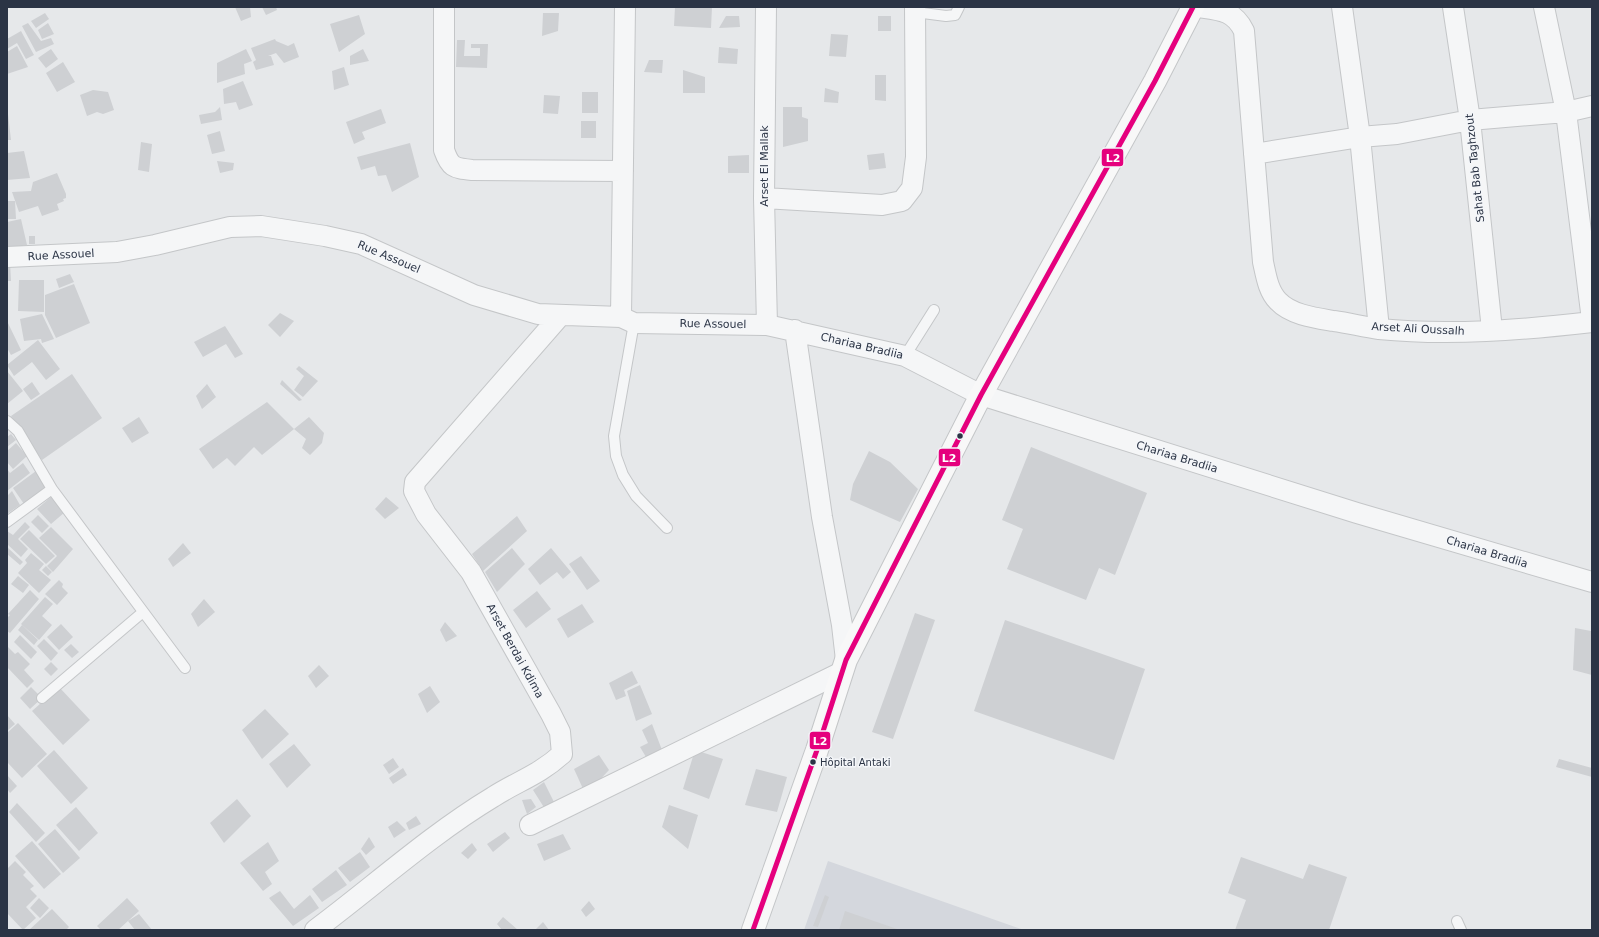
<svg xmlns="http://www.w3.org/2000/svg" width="1599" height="937" font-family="'DejaVu Sans',sans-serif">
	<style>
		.built { fill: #d4d7dd }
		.building { fill: #ced0d3 }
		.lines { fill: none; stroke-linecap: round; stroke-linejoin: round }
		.lane-casing { stroke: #c4c6c8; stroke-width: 12 }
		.street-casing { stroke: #c4c6c8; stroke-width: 22 }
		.secondary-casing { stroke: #c4c6c8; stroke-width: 24 }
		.lane { stroke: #f5f6f7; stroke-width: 10 }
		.street { stroke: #f5f6f7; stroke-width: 20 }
		.secondary { stroke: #f8f8f8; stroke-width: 22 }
		.bus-1-casing { stroke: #f4f6f9; stroke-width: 8 }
		.bus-1 { stroke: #e5007d; stroke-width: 5 }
		.bus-dot { fill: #2b3445; stroke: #f4f6f9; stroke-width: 1.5 }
		.labels { text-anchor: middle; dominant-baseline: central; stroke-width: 3; stroke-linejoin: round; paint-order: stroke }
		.bus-label { font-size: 10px; fill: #2b3445; stroke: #f4f6f9; text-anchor: start }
		.street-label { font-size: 11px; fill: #2b3445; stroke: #f4f6f9 }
		.line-badge { stroke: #f4f6f9; stroke-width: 1.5 }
		.badge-label { font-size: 11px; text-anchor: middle; font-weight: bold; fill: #fff }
	</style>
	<rect width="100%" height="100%" fill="#e6e8ea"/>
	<!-- built -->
	<path class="built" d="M828,861L1024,930H804Z"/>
	<!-- building -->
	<path class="building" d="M235,7H250L251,17L241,21Z
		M262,7H276L277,10L266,15Z
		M675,7H712L711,28L674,26Z
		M45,13L49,19L36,28L31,21Z
		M543,13H559L558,31L542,36Z
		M359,15L365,34L339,52L330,24Z
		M726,16H739L740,27L719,28Z
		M878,16H891V31H878Z
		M28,23L41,41L51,38L54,44L36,52L22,26Z
		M48,23L54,34L42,39L38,30Z
		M21,31L34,55L26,59L17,43L7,49V39Z
		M831,34L848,35L846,57L829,56Z
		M275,39L276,41L288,46L294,43L299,57L284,63L276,53L268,56H271L274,65L256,70L253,62L256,60L251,48Z
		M457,40H465L464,56H480V48H471V44H488L487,68L456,67Z
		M17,46L28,67L7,74V52Z
		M719,47L738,49L737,64L718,63Z
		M51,49L58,59L46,68L38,58Z
		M246,49L252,61L244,64L245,74L217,83V63Z
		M363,49L369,61L350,65V56Z
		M649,60H663L662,73L644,72Z
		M63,62L75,82L57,92L46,73Z
		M344,67L349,85L334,90L332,71Z
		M683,70L705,77V93H683Z
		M875,75H886V101L875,100Z
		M243,81L253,105L239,110L236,102L224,104L223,89Z
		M825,88L839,92L838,103L824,102Z
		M93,90L108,92L114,110L103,114L97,112L87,116L80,95Z
		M582,92H598V113H582Z
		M544,95L560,96L558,114L543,113Z
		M220,107L222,120L201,124L199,115L215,112Z
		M783,107H802V117L808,119V141L783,147Z
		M381,109L386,123L362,132L365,139L354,144L346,122Z
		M8,114L11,140H7Z
		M581,121H596V138H581Z
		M220,131L225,151L212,154L207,135Z
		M141,142L152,144L149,172L138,170Z
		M410,143L419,177L392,192L386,175L378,176L375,166L361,170L357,157Z
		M24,151L30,178L7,180V153Z
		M884,153L886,168L869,170L867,155Z
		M749,155V173H728V156Z
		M217,161L234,163L233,170L220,173Z
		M57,173L66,194V198L63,199L64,201L57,204L59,210L42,216L38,206L19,212L12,192L31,191L33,182Z
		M7,201H15L16,219H7Z
		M21,219L27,245L8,249L7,222Z
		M29,236H35V244H29Z
		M7,262H10L11,281H7Z
		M70,274L74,282L59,288L56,279Z
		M19,280H44V312L18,311Z
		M74,284L90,323L56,338L45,315V295Z
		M280,313L294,321L280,337L268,325Z
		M42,314L54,339L42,343L41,339L24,341L20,319Z
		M7,321L21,350L11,355L7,348Z
		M225,326L243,354L235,358L226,344L203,357L194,342Z
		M38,340L60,369L46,380L32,362L14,376L7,365Z
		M299,366L318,381L303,397L294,390L304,376L296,369Z
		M7,371L23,391L7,404Z
		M72,374L102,418L42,460L11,416Z
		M282,380L302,400L299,401L280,384Z
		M32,382L40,394L31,400L23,389Z
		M207,384L216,397L202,409L196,396Z
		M267,402L294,429L262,455L254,447L235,466L227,458L213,469L199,449Z
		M139,417L149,433L132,443L122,428Z
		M309,417L324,433L322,443L310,455L302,448L306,439L294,429Z
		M11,434L16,440L7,447V437Z
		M16,443L27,456L13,469L7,462V451Z
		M1031,447L1147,493L1115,575L1099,568L1086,600L1007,569L1023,529L1002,520Z
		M869,451L890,462L918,489L900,522L850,500L853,484Z
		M23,463L30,473L7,491V469L10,473Z
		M36,471L48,487L24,504L13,488Z
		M12,491L20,505L7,514V496Z
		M52,496L65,512L51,524L37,509Z
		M386,497L399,508L385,519L375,509Z
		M38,515L49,526L42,533L31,522Z
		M517,516L527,531L483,571L472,554Z
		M25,522L30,527L18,539L28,549L21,557L7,544V531L13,535Z
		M51,527L73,549L53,572L47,566L57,556L39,538Z
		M29,530L55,556L46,564L20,539Z
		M183,543L191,553L173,567L168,559Z
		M7,547L23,562L20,565L7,554Z
		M512,548L525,564L497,592L485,572Z
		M551,548L571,572L563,579L557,572L540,585L528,569Z
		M31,553L44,564L39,570L51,580L39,593L18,573L27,563L25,560Z
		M581,556L600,581L587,590L569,564Z
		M46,566L52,572L48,576L42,570Z
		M18,576L29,585L23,593L11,584Z
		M59,580L63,584L62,587L68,593L57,605L45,594Z
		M30,590L39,599L10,633L7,631V618L10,615L8,614Z
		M537,591L551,609L526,628L513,610Z
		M45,597L53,604L42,616L52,625L39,640L21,624Z
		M204,599L215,612L198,627L191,614Z
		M582,604L594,622L568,638L557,619Z
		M915,613L935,620L893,739L872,732Z
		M1005,620L1145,669L1114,760L974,711Z
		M445,622L457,636L446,642L440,630Z
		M61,624L73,637L59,650L47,637Z
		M22,625L38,640L34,645L18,630Z
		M1575,628L1591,631L1592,675L1573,670Z
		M20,635L37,652L31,659L14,642Z
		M44,639L58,653L51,661L37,646Z
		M71,644L79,652L72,658L64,650Z
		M7,646L15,654L18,652L30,664L24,670L34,681L27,688L7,667Z
		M51,662L58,669L51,676L44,669Z
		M319,665L329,676L316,688L308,676Z
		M632,671L638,683L624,690L626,696L616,700L609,683Z
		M640,685L652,714L636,721L627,691Z
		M430,686L440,702L427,713L418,694Z
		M31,687L42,698L30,709L20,698Z
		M59,687L90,720L63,745L32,711Z
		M265,709L289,734L262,759L242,730Z
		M7,715L15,724L7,731Z
		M18,723L47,754L22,778L7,762V733Z
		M652,724L662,750L646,757L640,747L648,743L642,730Z
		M294,744L311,765L287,788L269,764Z
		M54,750L88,788L71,804L37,766Z
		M695,750L723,759L709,799L683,789Z
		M599,755L609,770L595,785L584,791L574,769Z
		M393,758L399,767L389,774L383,765Z
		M1559,759L1592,768V777L1556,767Z
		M403,768L407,775L393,784L389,778Z
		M756,769L787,777L777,812L745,805Z
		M7,775L17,786L10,793L7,789Z
		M544,782L554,802L545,809L533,790Z
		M237,799L251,816L224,843L210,823Z
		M531,799L536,807L527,814L522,800Z
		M17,803L45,833L36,842L9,812Z
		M669,805L698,815L688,849L662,827Z
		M76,807L98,833L79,851L56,825Z
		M416,816L421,824L409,830L406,823Z
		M397,821L406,830L394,838L388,827Z
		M55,829L80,858L63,873L38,844Z
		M505,832L510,838L493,852L487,844Z
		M563,834L571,849L544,861L537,844Z
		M369,837L375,847L366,855L361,849Z
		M32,841L61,874L44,889L15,856Z
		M268,842L279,861L265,872L272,884L263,891L240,863Z
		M472,843L477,850L468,859L461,853Z
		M360,852L370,867L350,882L338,868Z
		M1241,857L1303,879L1309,864L1347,877L1329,930H1235L1246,900L1228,893Z
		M15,861L26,872L23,875L34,886L30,889L37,896L26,907L36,918L23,930L7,913V869Z
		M336,870L347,885L322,902L312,889Z
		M280,891L294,909L310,895L319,908L293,926L269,898Z
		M825,895L829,897L818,927L813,926Z
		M39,898L49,908L40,918L30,908Z
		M127,898L139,911L118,930H101L97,926Z
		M589,901L595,909L586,917L581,910Z
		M52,909L69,927L66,930H29Z
		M845,911L900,930H839Z
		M139,914L152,930H135L128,921Z
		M503,917L518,930H502L497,924Z
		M543,922L549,930H535Z"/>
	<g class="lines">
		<!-- lane casing -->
		<g class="lane-casing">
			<path id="lane" d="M915,12L946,16L955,15L959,7
				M634,323L614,436L616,456L623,475L636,496L667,528
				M905,356L934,310
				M7,421L18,431L52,489L185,668
				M7,522L52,489
				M42,698L143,612
				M1457,921L1461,930"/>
		</g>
		<!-- street casing -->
		<g class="street-casing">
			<path id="street" d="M444,7V150C450,167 453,168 472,170L623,171
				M766,7L764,198L767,325
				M1198,7C1219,10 1234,10 1244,31L1263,262C1266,275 1268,291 1278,301C1291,315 1316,318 1334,321C1349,323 1364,327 1379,329C1450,336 1522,330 1592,322
				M1342,7L1360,137L1379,329
				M1453,7L1470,120L1492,330
				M1544,7L1566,112L1592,320
				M1254,154L1360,137L1397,134L1470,120L1566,112L1592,106
				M764,198L882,205L902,201L912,188L916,157L915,7
				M7,257L117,252L155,245L230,227L261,226L325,236L361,244L474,295L538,314L621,317L634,323L767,325L905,356L981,395L1357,513L1592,582
				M621,317L625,7
				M795,330L822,517L842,625L846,660
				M530,825L842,672
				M315,930C374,886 430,835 493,797C518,781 539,775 562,754L560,732L551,714L471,572L426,514L414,491L415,482L560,316"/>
		</g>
		<!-- secondary casing -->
		<g class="secondary-casing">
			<path id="secondary" d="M753,930L817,750L846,660L981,395L1155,81L1193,7"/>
		</g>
		<!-- lane -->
		<use href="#lane" class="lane"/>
		<!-- street -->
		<use href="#street" class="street"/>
		<!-- secondary -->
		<use href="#secondary" class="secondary"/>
		<!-- bus-1 casing -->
		<g class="bus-1-casing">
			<path id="bus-1" d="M753,930L817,750L846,660L981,395L1155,81L1193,7"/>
		</g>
		<!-- bus-1 -->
		<use href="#bus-1" class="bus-1"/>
	</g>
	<!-- markers -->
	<g class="bus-dot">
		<circle cx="960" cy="436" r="3.5"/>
		<circle cx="813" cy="762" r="3.5"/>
	</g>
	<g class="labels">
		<!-- bus labels -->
		<g class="bus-label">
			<text x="820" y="762">Hôpital Antaki</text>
		</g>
		<!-- street labels -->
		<g class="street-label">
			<text transform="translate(764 166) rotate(-90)">Arset El Mallak</text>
			<text transform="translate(1475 168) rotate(-96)">Sahat Bab Taghzout</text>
			<text transform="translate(61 255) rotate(-3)">Rue Assouel</text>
			<text transform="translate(389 257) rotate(23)">Rue Assouel</text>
			<text transform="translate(713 324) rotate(1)">Rue Assouel</text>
			<text transform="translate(1418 329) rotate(3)">Arset Ali Oussalh</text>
			<text transform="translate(862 346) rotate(13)">Chariaa Bradiia</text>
			<text transform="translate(1177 457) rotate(17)">Chariaa Bradiia</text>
			<text transform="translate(1487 552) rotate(17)">Chariaa Bradiia</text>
			<text transform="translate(515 651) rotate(61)">Arset Berdai Kdima</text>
		</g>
	</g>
	<g class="line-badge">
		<rect x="1101" y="148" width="23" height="19" rx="4" fill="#e5007d"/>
		<rect x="938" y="448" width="23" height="19" rx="4" fill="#e5007d"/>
		<rect x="809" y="731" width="22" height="19" rx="4" fill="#e5007d"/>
	</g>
	<g class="badge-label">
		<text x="1113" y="162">L2</text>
		<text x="949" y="462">L2</text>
		<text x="820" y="745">L2</text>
	</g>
	<!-- border -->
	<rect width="1599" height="937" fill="none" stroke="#2b3445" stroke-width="16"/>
</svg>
